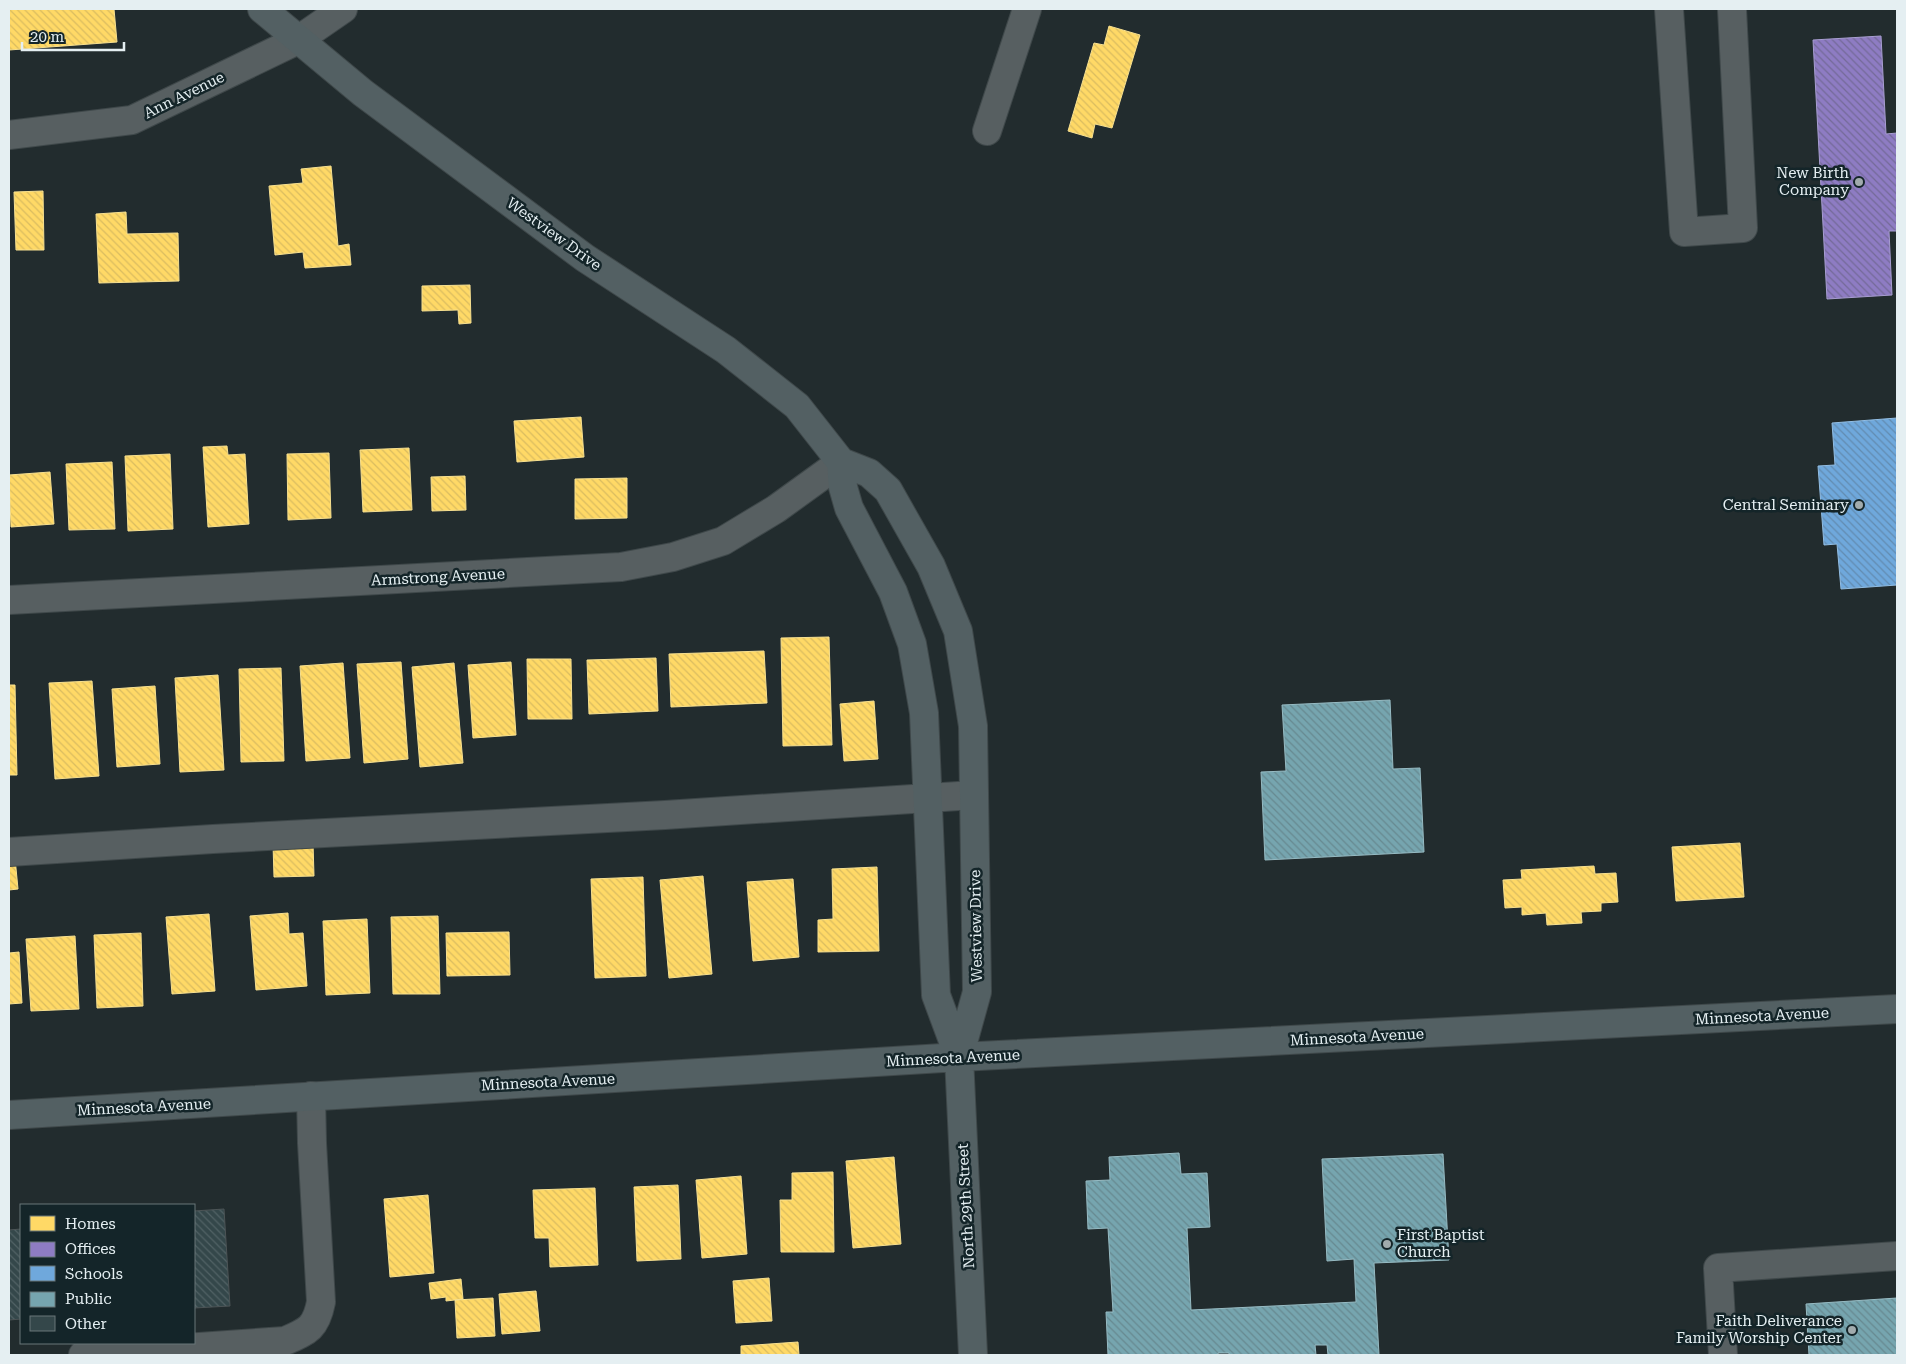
<svg xmlns="http://www.w3.org/2000/svg" width="1906" height="1364" font-family="'Roboto Serif',serif">
	<style>
		.homes { fill: url(#homes-back-hatch); stroke: #f7e090 }
		.offices { fill: url(#offices-back-hatch); stroke: #a89ed1 }
		.schools { fill: url(#schools-back-hatch); stroke: #92bde3 }
		.public { fill: url(#public-back-hatch); stroke: #97bbc3 }
		.building { fill: url(#building-back-hatch); stroke: #4c5456 }
		.lines { fill: none; stroke-linecap: round; stroke-linejoin: round }
		.minor-casing { stroke: #3f484a; stroke-width: 30 }
		.major-casing { stroke: #3f484a; stroke-width: 30 }
		.minor { stroke: #575f61; stroke-width: 28 }
		.major { stroke: #536063; stroke-width: 28 }
		.poi-dot { fill: #a1abad; stroke: #142529; stroke-width: 2 }
		.labels { text-anchor: middle; dominant-baseline: central; stroke-width: 5; stroke-linejoin: round; paint-order: stroke }
		.street-label { font-size: 15px; fill: #e5eff2; stroke: #142529 }
		.poi-label { font-size: 15px; fill: #e5eff2; stroke: #142529; text-anchor: end }
	</style>
	<defs>
		<pattern id="homes-back-hatch" width="6" height="6" patternUnits="userSpaceOnUse" patternTransform="scale(1.25)"><rect width="6" height="6" fill="#ffd966"/><path d="M-1 5l2 2M0 0l6 6M5-1l2 2" fill="none" stroke="#dabc60"/></pattern>
		<pattern id="offices-back-hatch" width="6" height="6" patternUnits="userSpaceOnUse" patternTransform="scale(1.25)"><rect width="6" height="6" fill="#8e7cc3"/><path d="M-1 5l2 2M0 0l6 6M5-1l2 2" fill="none" stroke="#746a98"/></pattern>
		<pattern id="schools-back-hatch" width="6" height="6" patternUnits="userSpaceOnUse" patternTransform="scale(1.25)"><rect width="6" height="6" fill="#6fa8dc"/><path d="M-1 5l2 2M0 0l6 6M5-1l2 2" fill="none" stroke="#628bb0"/></pattern>
		<pattern id="public-back-hatch" width="6" height="6" patternUnits="userSpaceOnUse" patternTransform="scale(1.25)"><rect width="6" height="6" fill="#76a5af"/><path d="M-1 5l2 2M0 0l6 6M5-1l2 2" fill="none" stroke="#678990"/></pattern>
		<pattern id="building-back-hatch" width="6" height="6" patternUnits="userSpaceOnUse" patternTransform="scale(1.25)"><rect width="6" height="6" fill="#34474a"/><path d="M-1 5l2 2M0 0l6 6M5-1l2 2" fill="none" stroke="#516265"/></pattern>
	</defs>
	<rect width="100%" height="100%" fill="#222c2e"/>
	<!-- homes -->
	<path class="homes" d="M9,9H114L117,42L9,50Z
		M1109,26L1140,35L1112,128L1095,124L1092,138L1068,131L1094,43L1104,45Z
		M331,166L338,246L349,244L351,265L305,268L303,252L275,255L269,186L303,183L301,169Z
		M43,191L44,250H16L14,192Z
		M126,212L127,234L178,233L179,281L99,283L96,214Z
		M470,285L471,323L459,324L458,310L422,311V286Z
		M581,417L584,457L517,462L514,421Z
		M227,446L228,455L245,454L249,524L208,527L203,447Z
		M409,448L412,510L363,512L360,450Z
		M329,453L331,518L288,520L287,454Z
		M170,454L173,529L128,531L125,456Z
		M112,462L115,529L69,530L66,464Z
		M50,472L54,524L11,527L9,475Z
		M465,476L466,510L432,511L431,477Z
		M627,478V518L575,519V479Z
		M829,637L832,745L783,746L781,638Z
		M764,651L767,703L671,707L669,654Z
		M656,658L658,711L589,714L587,660Z
		M527,659H571L572,719H528Z
		M401,662L408,759L364,763L357,664Z
		M511,662L516,735L473,738L468,665Z
		M343,663L350,758L306,761L300,666Z
		M454,663L463,763L420,767L412,667Z
		M281,668L284,761L241,762L239,669Z
		M218,675L224,770L180,772L175,678Z
		M92,681L99,776L55,779L49,683Z
		M9,685H15L17,775H9Z
		M155,686L160,764L117,767L112,689Z
		M874,701L878,759L844,761L840,704Z
		M313,843L314,876L274,877L273,844Z
		M1740,843L1744,897L1676,901L1672,847Z
		M15,858L18,889L9,890V859Z
		M1594,866L1595,874L1616,873L1618,902L1601,903V911L1581,912L1582,923L1547,925L1546,913L1522,915V907L1505,908L1503,880L1522,879L1521,870Z
		M877,867L879,951L818,952V920L833,919L832,869Z
		M703,876L712,974L669,978L660,880Z
		M643,877L646,976L595,978L591,879Z
		M793,879L799,957L753,961L747,882Z
		M288,913L289,934L303,933L307,986L256,990L250,916Z
		M209,914L215,991L172,994L166,917Z
		M438,916L440,994H393L391,917Z
		M367,919L370,993L326,995L323,921Z
		M509,932L510,975L447,976L446,933Z
		M141,933L143,1006L97,1008L94,935Z
		M75,936L79,1009L31,1011L26,939Z
		M19,952L22,1003L9,1004V953Z
		M894,1157L901,1244L853,1248L846,1161Z
		M833,1172L834,1252H781L780,1200H792V1173Z
		M741,1176L747,1254L702,1258L696,1180Z
		M678,1185L681,1259L637,1261L634,1187Z
		M595,1188L598,1265L550,1267L549,1238H535L533,1190Z
		M428,1195L434,1273L390,1277L384,1199Z
		M769,1278L772,1321L736,1323L733,1281Z
		M461,1279L463,1299L446,1301V1297L431,1299L429,1283Z
		M536,1291L540,1331L502,1334L499,1294Z
		M493,1298L495,1336L457,1338L455,1300Z
		M798,1342L799,1355H741V1346Z"/>
	<!-- offices -->
	<path class="offices" d="M1881,36L1886,134L1897,133V231H1889L1892,295L1827,299L1813,40Z"/>
	<!-- schools -->
	<path class="schools" d="M1897,418V585L1841,589L1837,544L1824,545L1818,466L1835,465L1832,423Z"/>
	<!-- public -->
	<path class="public" d="M1390,700L1393,769L1420,768L1424,852L1265,860L1261,772L1286,771L1282,705Z
		M1179,1153L1181,1174L1207,1173L1210,1227L1187,1228L1191,1310L1356,1302L1354,1259L1327,1261L1322,1159L1443,1154L1449,1260L1374,1263L1379,1355H1328L1327,1345H1315L1316,1355H1229V1353H1218V1355H1108L1106,1312H1113L1108,1228L1088,1229L1086,1181L1110,1180L1109,1157Z
		M1897,1298V1355H1809L1806,1304Z"/>
	<!-- building -->
	<path class="building" d="M224,1209L230,1306L194,1308V1211Z
		M21,1229V1319L9,1320V1230Z"/>
	<g class="lines">
		<!-- minor casing -->
		<g class="minor-casing">
			<path id="minor" d="M1669,9L1684,232L1743,228L1732,9
				M987,131L1027,9
				M9,135L132,120L298,40L343,9
				M9,600L621,567L673,557L723,541L776,509L841,462
				M9,852L213,839L665,815L974,795
				M83,1355L285,1341C308,1331 316,1328 321,1302L312,1143L311,1096
				M1723,1355L1718,1268L1897,1256"/>
		</g>
		<!-- major casing -->
		<g class="major-casing">
			<path id="major" d="M262,9L363,93L585,258L726,350L797,406L841,462L869,473L888,490L931,566L958,631L973,726L977,992L959,1057
				M841,462L843,487L849,508L893,592L912,644L924,713L936,995L959,1057L973,1355
				M9,1115L959,1057L1897,1009"/>
		</g>
		<!-- minor -->
		<use href="#minor" class="minor"/>
		<!-- major -->
		<use href="#major" class="major"/>
	</g>
	<!-- markers -->
	<g class="poi-dot">
		<circle cx="1859" cy="182" r="5"/>
		<circle cx="1859" cy="505" r="5"/>
		<circle cx="1387" cy="1244" r="5"/>
		<circle cx="1852" cy="1330" r="5"/>
	</g>
	<g class="labels">
		<!-- street labels -->
		<g class="street-label">
			<text transform="translate(184 95) rotate(-26)">Ann Avenue</text>
			<text transform="translate(554 234) rotate(36)">Westview Drive</text>
			<text transform="translate(438 577) rotate(-3)">Armstrong Avenue</text>
			<text transform="translate(976 926) rotate(-91)">Westview Drive</text>
			<text transform="translate(1762 1016) rotate(-3)">Minnesota Avenue</text>
			<text transform="translate(1357 1037) rotate(-3)">Minnesota Avenue</text>
			<text transform="translate(953 1058) rotate(-3)">Minnesota Avenue</text>
			<text transform="translate(548 1082) rotate(-3)">Minnesota Avenue</text>
			<text transform="translate(144 1107) rotate(-3)">Minnesota Avenue</text>
			<text transform="translate(966 1206) rotate(-93)">North 29th Street</text>
		</g>
		<!-- poi labels -->
		<g class="poi-label">
			<text x="1849" y="173">New Birth<tspan x="1849" dy="17">Company</tspan></text>
			<text x="1849" y="505">Central Seminary</text>
			<text x="1397" y="1235" text-anchor="start">First Baptist<tspan x="1397" dy="17">Church</tspan></text>
			<text x="1842" y="1321">Faith Deliverance<tspan x="1842" dy="17">Family Worship Center</tspan></text>
		</g>
	</g>
	<!-- border -->
	<rect width="1906" height="1364" fill="none" stroke="#e5eff2" stroke-width="20"/>
	<!-- legend -->
	<rect x="20" y="1204" width="175" height="140" fill="#142529" stroke="#687679"/>
	<rect x="30" y="1216" width="25" height="15" fill="#ffd966" stroke="#687679"/>
	<text x="65" y="1229" font-size="15" fill="#e5eff2">Homes</text>
	<rect x="30" y="1242" width="25" height="15" fill="#8e7cc3" stroke="#687679"/>
	<text x="65" y="1254" font-size="15" fill="#e5eff2">Offices</text>
	<rect x="30" y="1266" width="25" height="15" fill="#6fa8dc" stroke="#687679"/>
	<text x="65" y="1279" font-size="15" fill="#e5eff2">Schools</text>
	<rect x="30" y="1292" width="25" height="15" fill="#76a5af" stroke="#687679"/>
	<text x="65" y="1304" font-size="15" fill="#e5eff2">Public</text>
	<rect x="30" y="1316" width="25" height="15" fill="#34474a" stroke="#687679"/>
	<text x="65" y="1329" font-size="15" fill="#e5eff2">Other</text>
	<!-- scale -->
	<path d="M22 42v8h102v-8" fill="none" stroke="#e5eff2" stroke-width="2.5"/>
	<text x="30" y="42" font-size="15" fill="#e5eff2" stroke="#142529" stroke-width="4" paint-order="stroke">20 m</text>
</svg>
